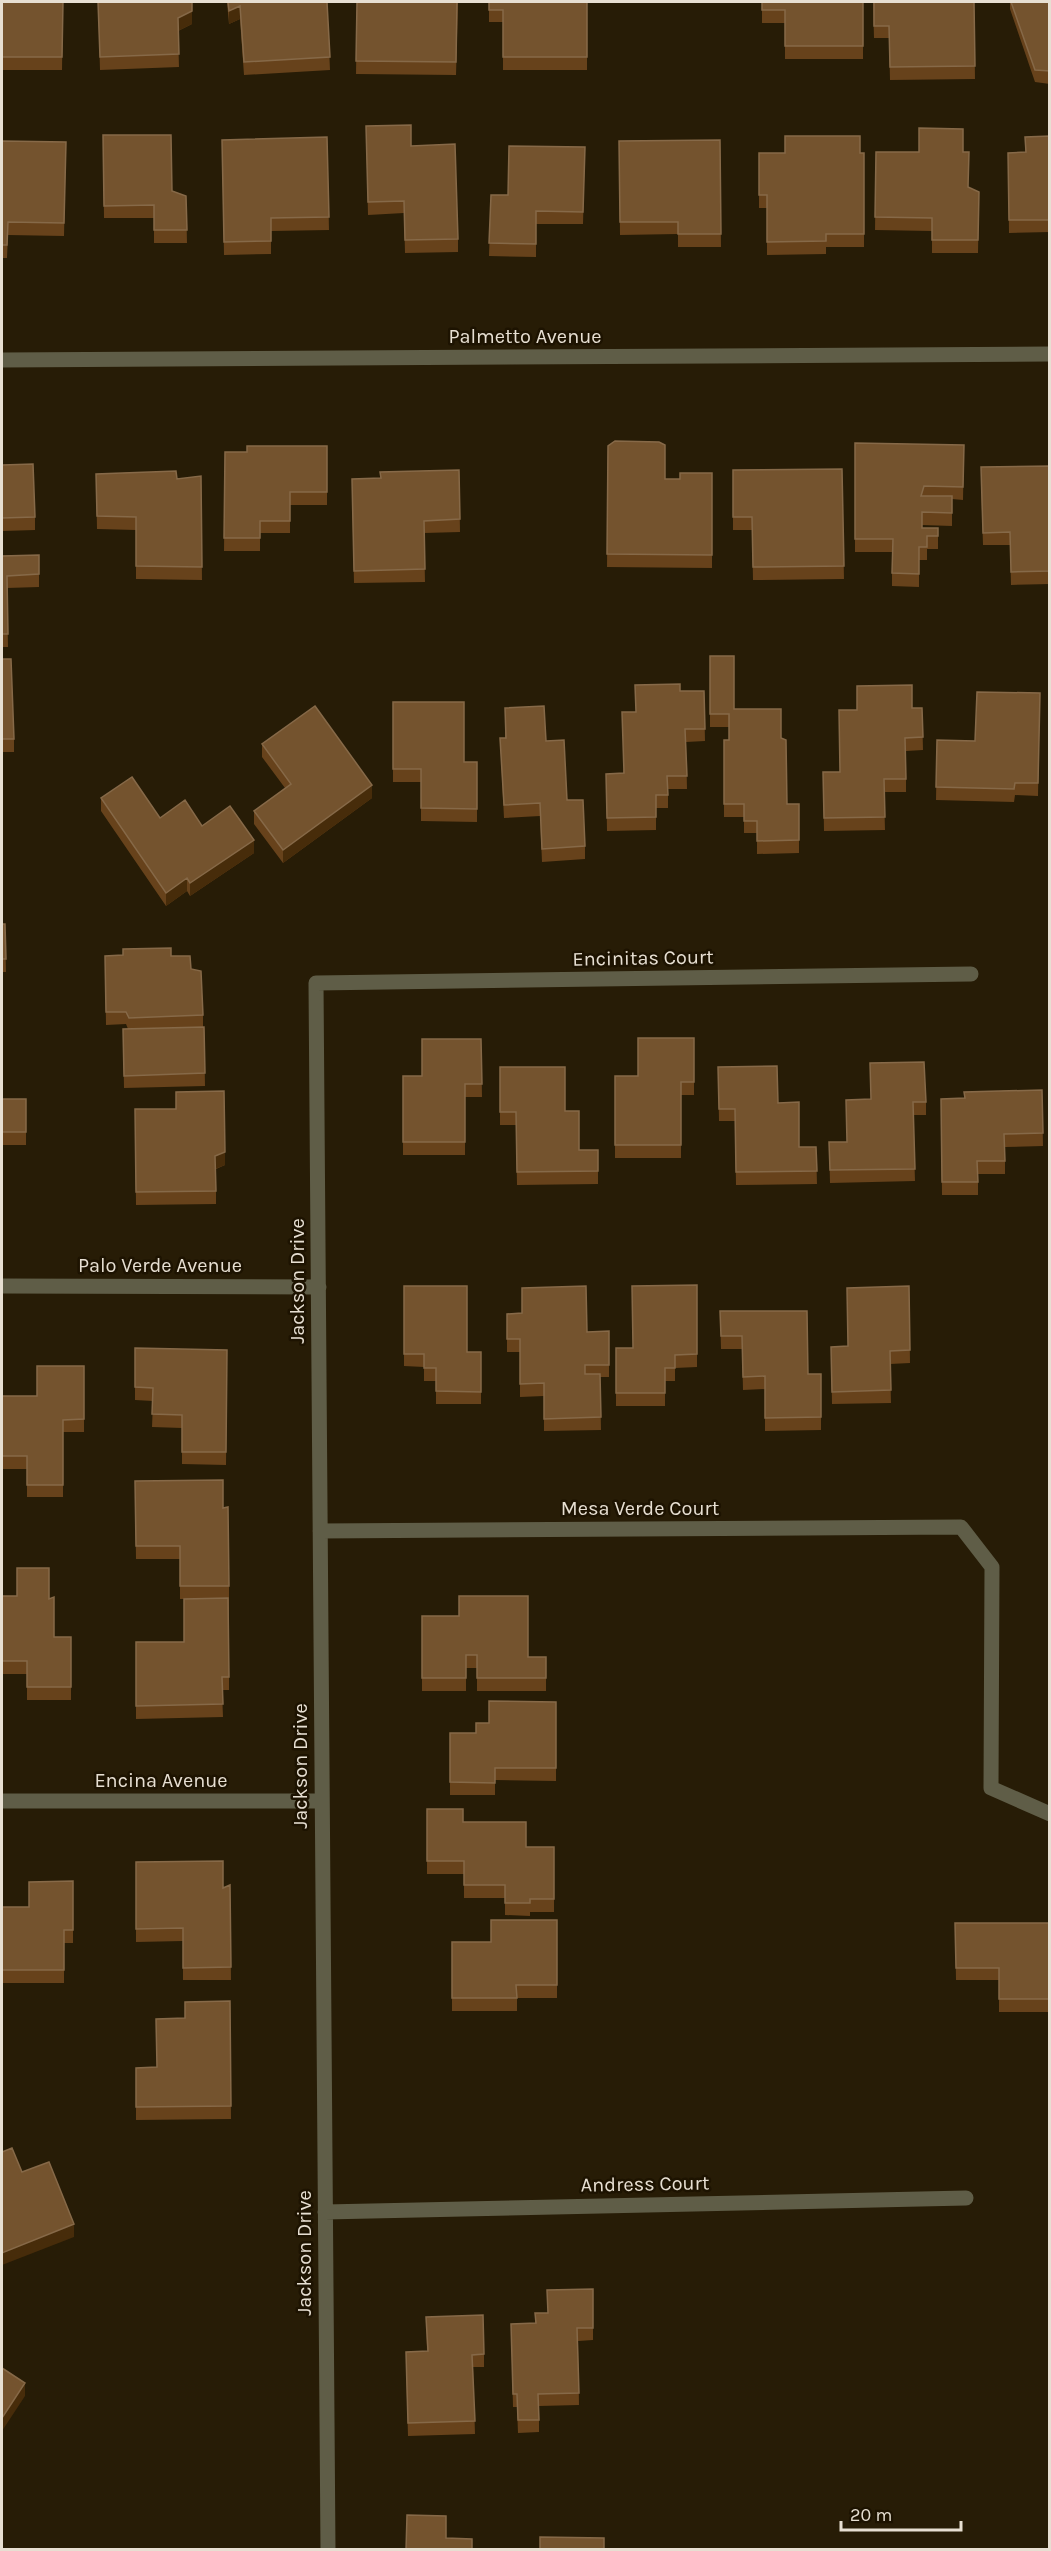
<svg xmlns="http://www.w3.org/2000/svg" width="1051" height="2551" font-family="Karla,sans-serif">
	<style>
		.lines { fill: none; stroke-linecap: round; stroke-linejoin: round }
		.minor { stroke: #5f5d47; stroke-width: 15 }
		.wall { fill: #67421b }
		.shaded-wall { fill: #472c0a }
		.building { fill: #74532e; stroke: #866948; stroke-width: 1.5 }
		.labels { text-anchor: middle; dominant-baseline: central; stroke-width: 5; stroke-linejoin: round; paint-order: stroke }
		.street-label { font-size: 20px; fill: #e7dfd2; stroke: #1d1301 }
	</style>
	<rect width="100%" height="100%" fill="#271c06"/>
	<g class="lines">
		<!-- minor -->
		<path class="minor" d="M2,360L1050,354
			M2,1286L319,1287
			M320,1531L961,1527L992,1567L991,1788L1050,1814
			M2,1801H321
			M325,2212L966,2198
			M328,2550L316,983L971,974"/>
	</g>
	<!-- wall -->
	<path class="wall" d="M2,2H63L62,70H2Z
		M98,2L192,24L178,31L179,67L100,70Z
		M227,2H327L330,70L244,75L240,19L229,24Z
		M357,2H458L456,75L356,74Z
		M489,2H587V70H503V22H489Z
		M762,2H863V59H785V23H762Z
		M873,2H974L975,79L890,80L889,38H874Z
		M1010,2H1050V84L1035,82L1010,9Z
		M366,126L458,239V252L405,253L404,213L368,215Z
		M103,135L172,191L186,196L187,243H154V218H104Z
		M1050,136V232L1009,233L1008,153L1025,152V137Z
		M327,137L329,230L271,231V254L224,255L222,140Z
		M720,140L721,247H678V234L620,235L619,141Z
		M2,141L66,142L64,236L8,235L7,258H2Z
		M585,147L583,224H536V257L489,256L491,195H508Z
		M876,152H963L968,187L979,192L978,253H932V231L875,230Z
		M759,153H864V247H826V254L767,255V208H759Z
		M855,443L964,445L963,500L952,499V526L922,525V528H938V549H927V560H919V587L892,586V552H855Z
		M327,446V505H290V533H260V551H224L225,452H247Z
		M608,446L665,479H680L712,473V568L607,567Z
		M2,454V465L35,517V530L2,531Z
		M1050,466V584L1011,585L1010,545H983L981,480Z
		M842,469L844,579L753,580L752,530H733V470Z
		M459,470L460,532L424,533L425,582L354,583L352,492L380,478V472Z
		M96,474L177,479L201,476L202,580L136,579V530L97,529Z
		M39,555V587L7,588L8,647H2V556Z
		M710,656L734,709L781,738L787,804H799V853L757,854V833H744V817H724V740H729V727H710Z
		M2,659L14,739V752H2Z
		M680,691H704L705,741L686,742L687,789H668V808H656V830L607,831L606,774L623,773L635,712Z
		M1040,693L1038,796L1015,795L1014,802L936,800L937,740L975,741Z
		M393,702L464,762H477V822L421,821V782H393Z
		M505,708L546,741L585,846V859L542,862L540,816L504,818L500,738H505Z
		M912,708H922L923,750L906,751V792H884L885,830L824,831L823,772H839Z
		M262,744L372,798L283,863L254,824V811L285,788L262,757Z
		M101,798L160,818L202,826L254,853L190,896L187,891L166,906L101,811Z
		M2,924H5L6,972H2Z
		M105,956H171L191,969L203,1015V1027H204L205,1086L124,1088L123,1029H128L126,1024L106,1025Z
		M694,1038V1095H681V1158H615V1076H638Z
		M481,1039L482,1097H465V1155H403V1076H422Z
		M500,1067L565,1111L579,1150H598V1184L517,1185L516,1125H500Z
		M718,1067L778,1103L799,1147H816L817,1184L736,1185L735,1121H719Z
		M1042,1090L1043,1146L1005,1147V1174H978V1195H942L941,1099L964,1098V1092Z
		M176,1092L225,1165L216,1169V1204L136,1205L135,1109H176Z
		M2,1099H26V1145H2Z
		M870,1099L926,1102V1115H913L915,1181L830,1183L829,1142H847Z
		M697,1285V1367L675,1368V1381H665V1406H616V1348H633Z
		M404,1286L467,1352H481V1404H436V1381H424V1367L404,1366Z
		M909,1286L910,1363L890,1364L891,1403L832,1404L831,1347L848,1346Z
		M720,1311L808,1374H821V1430L765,1431V1389L743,1390L742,1349H721Z
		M507,1314L587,1332L609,1331V1377H600L601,1430L544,1431V1396L520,1397V1352H507Z
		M135,1348L227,1350L226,1465L182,1464V1428L152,1427L153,1401L135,1400Z
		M84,1366V1432H63V1497H27V1469H2V1396H37Z
		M135,1481L223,1508L229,1586V1690H222L223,1717L136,1719V1642H184V1599H180V1559H136Z
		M2,1596L49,1599L54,1637H71V1700H27V1674H2Z
		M422,1616L528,1657H546V1691H477V1668H466V1691H422Z
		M556,1702V1781L495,1780V1795H450V1733H476L489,1723Z
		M427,1809L463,1822L526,1847H554V1912H530V1916L505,1915V1898H464V1874H427Z
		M136,1862L223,1888L230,1885L231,1980H183V1941L136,1942Z
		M73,1881V1943H64V1983H2V1907H29Z
		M557,1920V1998H517V2011H452V1942H491Z
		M955,1923H1050V2012H999V1980H956Z
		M230,2001L231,2119L136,2120V2068L157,2067L185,2018V2002Z
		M593,2289V2340L578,2341L579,2405L539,2406V2432L518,2433L517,2407H513L511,2324L535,2323V2313H547Z
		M426,2317L484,2354V2367H473L475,2434L408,2436L406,2365L427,2351Z"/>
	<!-- shaded-wall -->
	<path class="shaded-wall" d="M240,6V19L229,24V11Z
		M192,11V24L178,31V18Z
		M372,785V798L283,863V850Z
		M254,840V853L190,896V883Z
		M187,878V891L166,906V893Z
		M225,1152V1165L215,1169V1156Z
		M74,2224V2237L2,2265V2253Z
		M25,2383V2396L2,2431V2418Z"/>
	<!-- building -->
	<path class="building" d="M2,2H63L62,57H2Z
		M98,2H192V11L178,18L179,54L100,57Z
		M228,2H327L330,57L244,62L240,6L229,11Z
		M357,2H457L456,62L356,61Z
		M489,2H587V57H503V10H489Z
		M762,2H863V46H785V10H762Z
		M874,2H974L975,66L890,67L889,26H874Z
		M1011,2H1050V71L1035,70Z
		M411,125V146L455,144L458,239L405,240L404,201L368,202L366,126Z
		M919,128L963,129V152H969L968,187L979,192L978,240H932V218L875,217L876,152H919Z
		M103,135H171L172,191L186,196L187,230H154V205L104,206Z
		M785,136H860V153H864V234H826V241L767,242V195H759V153H785Z
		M1050,136V220H1009L1008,153L1026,152L1025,137Z
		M327,137L329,217L271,218V241L224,242L222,140Z
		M720,140L721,234H678V222H620L619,141Z
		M2,141L66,142L64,223L8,222L7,245H2Z
		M509,146L585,147L583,212L536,211V244L489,243L491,195H508Z
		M615,441L659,442L665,445V479H680V473H712V555L607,554L608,446Z
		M855,443L964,445L963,487L924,486L921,496H952V513L922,512V528H938V536H927V547H919V574L892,573L893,539H855Z
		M247,446H327V492H290V521H260V538H224L225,452H247Z
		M2,454V465L33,464L35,517L2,518Z
		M1050,466V571L1011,572L1010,532L983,533L981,467Z
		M842,469L844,566L753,567L752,517H733V470Z
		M459,470L460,519L424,521L425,569L354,571L352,479L381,478L380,472Z
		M176,471L177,479L201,476L202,567L136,566V517L97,516L96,474Z
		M39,555V574L7,576L8,634H2V556Z
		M710,656H734V709H781V738L786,740L787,804H799V840L757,841V821H744V804H724V740H729V714H710Z
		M2,659H11L14,739H2Z
		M680,684V691H704L705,729H685L687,776H667L668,795H656V817L607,818L606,774L624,773L622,712H636L635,685Z
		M912,685V708H922L923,737L905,738L906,779H884L885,817L824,818L823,772H840L839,710H857V686Z
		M977,692L1040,693L1038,783H1015L1014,789L936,787L937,740L975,741Z
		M393,702H464V762H477V809L421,808V769H393Z
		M315,706L372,785L283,850L254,811L291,784L262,744Z
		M544,706L546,741L564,740L567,800H583L585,846L542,849L540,803L504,805L500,738H506L505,708Z
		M132,777L160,818L185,800L202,826L230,806L254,840L190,883L187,878L166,893L101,798Z
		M2,924H5L6,959H2Z
		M171,948V956H190L191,969L201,971L203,1015L129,1018L126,1012H106L105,956L123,955V949Z
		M204,1027L205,1073L124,1076L123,1029Z
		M638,1038H694V1082H681V1145H615V1076H638Z
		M422,1039H481L482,1084H465V1142H403V1076H422Z
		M924,1062L926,1102H913L915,1169L830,1170L829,1142H847L846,1100L871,1099L870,1063Z
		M777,1066L778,1103L799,1102V1147H816L817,1171L736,1172L735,1109H719L718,1067Z
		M500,1067H565V1111H579V1150H598V1171L517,1172L516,1112H500Z
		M1042,1090L1043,1133L1004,1134L1005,1161H977L978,1182H942L941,1099L965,1098L964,1092Z
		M224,1091L225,1152L215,1156L216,1191L136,1192L135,1109H176V1092Z
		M2,1099H26V1132H2Z
		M697,1285V1354L675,1355V1368H665V1393H616V1348H633L632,1286Z
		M404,1286H467V1352H481V1392L436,1391V1368H424V1354H404Z
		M586,1286L587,1332L609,1331V1365H585V1374H600L601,1417L544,1419V1383L520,1384V1339H507V1314L522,1313V1288Z
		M909,1286L910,1350L890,1351L891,1390L832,1392L831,1347L848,1346L847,1288Z
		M720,1311H807L808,1374H821V1417L765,1418V1376L743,1377L742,1336H721Z
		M135,1348L227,1350L226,1452H182V1415L152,1414L153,1388L135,1387Z
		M37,1366H84V1419L63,1420V1485H27V1456H2V1396H37Z
		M223,1480V1508L228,1507L229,1586H180V1546H136L135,1481Z
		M17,1568H49V1599L54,1597V1637H71V1687H27V1661H2V1596H17Z
		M459,1596H528V1657H546V1678H477V1655H466V1678H422V1616H459Z
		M228,1598L229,1677H222L223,1704L136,1706V1642H184V1599Z
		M489,1701L556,1702V1768H495V1783L450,1782V1733H476V1723H489Z
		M427,1809H463V1822H526V1847H554V1899H530V1903H505V1885H464V1861H427Z
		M223,1861V1888L230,1885L231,1967L183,1968V1928L136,1929V1862Z
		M73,1881V1930H64V1970H2V1907H29V1882Z
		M491,1920H557V1985H516L517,1998H452V1942H491Z
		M955,1923H1050V1999H999V1968H956Z
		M230,2001L231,2106L136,2107V2068L157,2067L156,2019L185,2018V2002Z
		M12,2148L22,2172L49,2162L74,2224L2,2253V2152Z
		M593,2289V2328H577L579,2393L538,2394L539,2420H518L517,2394H513L511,2324L536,2323L535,2313H548L547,2290Z
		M483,2315L484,2354L472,2355L475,2421L408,2423L406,2352L428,2351L426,2317Z
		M2,2368L25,2383L2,2418Z
		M407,2515L446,2516V2538L472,2539V2550H406Z
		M540,2537L604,2538V2550H540Z"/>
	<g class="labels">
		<!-- street labels -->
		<g class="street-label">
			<text x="525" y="336">Palmetto Avenue</text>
			<text transform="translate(643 958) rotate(-1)">Encinitas Court</text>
			<text x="160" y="1265">Palo Verde Avenue</text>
			<text transform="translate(297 1281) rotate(-90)">Jackson Drive</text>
			<text x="640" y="1508">Mesa Verde Court</text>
			<text transform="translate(300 1766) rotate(-90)">Jackson Drive</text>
			<text x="161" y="1780">Encina Avenue</text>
			<text transform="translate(645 2184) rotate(-1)">Andress Court</text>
			<text transform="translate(304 2253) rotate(-90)">Jackson Drive</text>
		</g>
	</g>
	<!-- border -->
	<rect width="1051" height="2551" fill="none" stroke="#e7dfd2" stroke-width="6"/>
	<!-- scale -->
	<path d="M841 2521v9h120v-9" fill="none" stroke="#e7dfd2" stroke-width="3"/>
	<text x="850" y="2521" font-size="18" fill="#e7dfd2" stroke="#1d1301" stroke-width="4.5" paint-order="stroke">20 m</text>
</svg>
